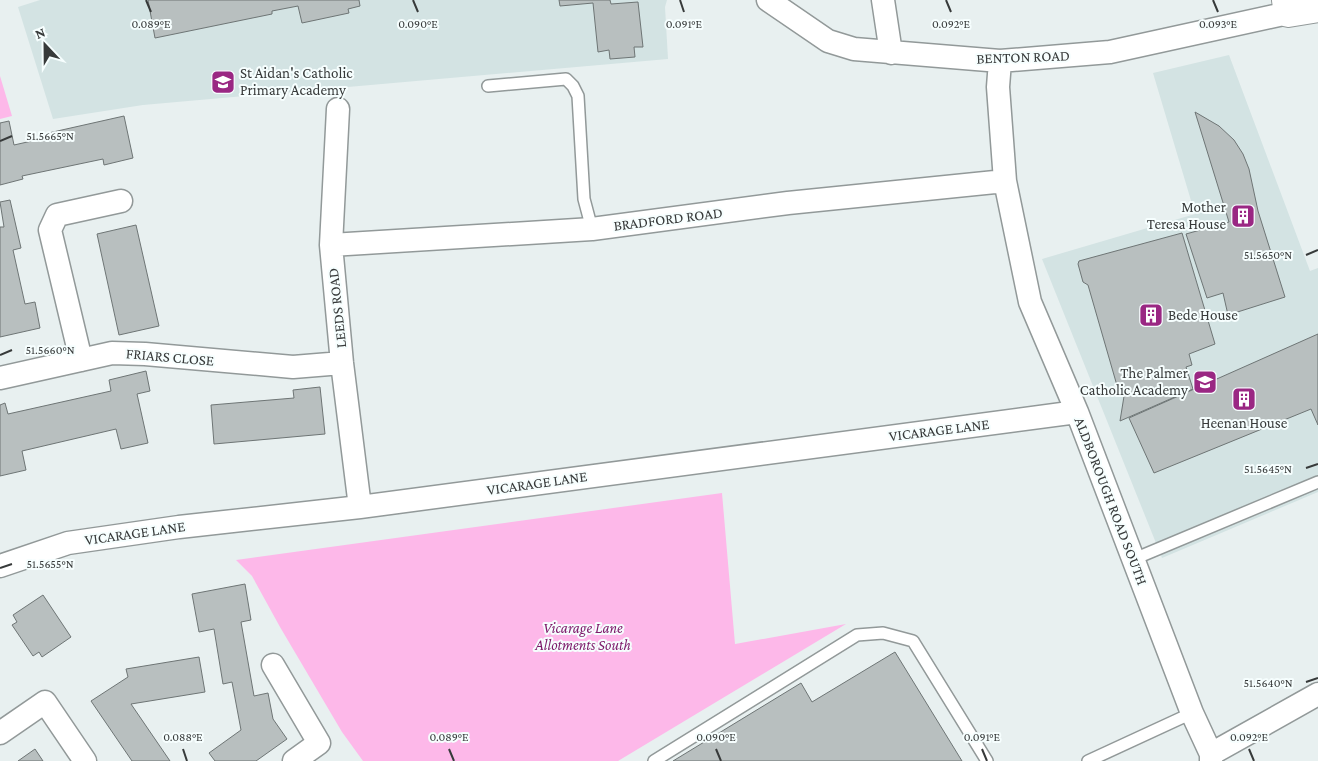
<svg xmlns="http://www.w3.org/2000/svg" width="1318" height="761" font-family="'Crimson Pro',serif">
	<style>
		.built { fill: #d3e3e3 }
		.green { fill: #fdb8e9 }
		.building { fill: #b8bfbf; stroke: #6e7575 }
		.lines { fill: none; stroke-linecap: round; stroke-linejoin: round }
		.lane-casing { stroke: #929999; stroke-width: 14 }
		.street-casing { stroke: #929999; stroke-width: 25 }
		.secondary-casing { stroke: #929999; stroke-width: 30 }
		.lane { stroke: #fff; stroke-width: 11 }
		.street { stroke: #fff; stroke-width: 22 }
		.secondary { stroke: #fff; stroke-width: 28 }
		.ticks { fill: none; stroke: #373a3a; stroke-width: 2 }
		.labels { text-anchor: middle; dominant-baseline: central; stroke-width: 4; stroke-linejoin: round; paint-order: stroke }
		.street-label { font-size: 15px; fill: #373a3a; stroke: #f6fefe }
		.poi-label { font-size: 15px; fill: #373a3a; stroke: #f6fefe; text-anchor: start }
		.park-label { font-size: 15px; font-style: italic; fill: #7c1869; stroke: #f6fefe }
		.ticks-label { font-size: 12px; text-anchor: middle; fill: #373a3a; stroke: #f6fefe; stroke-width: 4; stroke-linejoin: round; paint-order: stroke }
	</style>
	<rect width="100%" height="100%" fill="#e8f0f0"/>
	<!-- built -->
	<path class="built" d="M40,0H667L665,7L668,59L143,105L53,119L18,7Z
		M1229,55L1310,271L1318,268V492L1162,558L1042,259L1195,214L1153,73Z"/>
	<!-- green -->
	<path class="green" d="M0,76L12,116L0,119Z
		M722,493L735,644L846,624L618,761H363L342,732L280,627L252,576L236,560Z"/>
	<!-- building -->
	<path class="building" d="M148,0H359L360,6L348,9L349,13L302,23L298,6L272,11V14L155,38Z
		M559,0H610L611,4L638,2L643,47H634L635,57L610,59L609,50L598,52L593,3L560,6Z
		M1195,112L1219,126L1234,140L1243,154L1249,169L1258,211L1285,297L1228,315L1223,293L1207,298L1186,234L1229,222Z
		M124,116L133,158L104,165L103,159L22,176L23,179L0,185V123L9,121L14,145L45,138L44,134Z
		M10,200L21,248L13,250L25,304L35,302L40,328L0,337V227H4L0,202Z
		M136,225L159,326L119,335L97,234Z
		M1182,233L1215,344L1189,354L1192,365L1186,367L1193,389L1120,421L1125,390L1118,389L1088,285L1083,282L1078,264L1079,261Z
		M1318,334V425L1311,409L1154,473L1129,418Z
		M146,371L150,391L137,394L148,443L121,449L116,429L22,451L26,470L0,476V405L5,403L8,414L111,391L109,380Z
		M320,387L325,434L214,444L211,405L294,398L293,390Z
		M245,584L251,620L241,622L254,696L268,693L273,719L287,739L256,761H215L209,753L241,730L232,682L223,684L214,629L199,632L192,594Z
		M43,595L71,637L42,657L39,652L33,656L12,625L17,622L13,615Z
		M895,652L962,761H673L801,683L812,702Z
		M199,657L205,692L131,704L170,761H132L91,701L128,677L126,669Z
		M35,749L43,761H18Z"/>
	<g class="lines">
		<!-- lane casing -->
		<g class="lane-casing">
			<path id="lane" d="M488,86L566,79L573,86L578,96L584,199L592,229
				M1134,559L1318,482
				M654,761L857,635L883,633L913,641L987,761
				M1088,761L1192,713"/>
		</g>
		<!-- street casing -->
		<g class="street-casing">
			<path id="street" d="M768,0L828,41L854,49L1000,61L1110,52L1288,13
				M883,0L891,53
				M1000,61L998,87L1005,181L1030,302L1077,412L1192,713L1211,754V761
				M338,109L331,245L342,363L360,507
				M331,245L592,229L788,203L1005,181
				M81,360L50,230L57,215L121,201
				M0,378L112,353L145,354L293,367L342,363
				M0,566L68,543L179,527L360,507L1077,412
				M273,665L319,743L294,761
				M0,733L45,702L85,761
				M1211,754L1318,694"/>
		</g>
		<!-- secondary casing -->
		<g class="secondary-casing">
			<path id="secondary" d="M1286,0L1288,13L1318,8"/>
		</g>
		<!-- lane -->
		<use href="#lane" class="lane"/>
		<!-- street -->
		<use href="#street" class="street"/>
		<!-- secondary -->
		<use href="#secondary" class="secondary"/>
	</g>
	<!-- ticks -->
	<path class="ticks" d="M146,0L151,12M413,0L418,12M680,0L684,12M946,0L951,12M1213,0L1218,12M0,141L12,136M1306,255L1318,250M0,355L12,350M1306,468L1318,464M0,568L12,564M1306,682L1318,678M183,749L187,761M449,749L454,761M716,749L721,761M982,749L987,761M1249,749L1254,761"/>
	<!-- icons -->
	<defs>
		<g id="school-square" transform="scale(1.25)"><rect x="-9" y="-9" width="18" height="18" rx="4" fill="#9a2783" stroke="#f6fefe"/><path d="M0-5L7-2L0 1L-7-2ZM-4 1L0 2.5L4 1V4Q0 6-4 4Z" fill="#fff"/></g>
		<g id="building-square" transform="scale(1.25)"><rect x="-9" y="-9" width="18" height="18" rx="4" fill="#9a2783" stroke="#f6fefe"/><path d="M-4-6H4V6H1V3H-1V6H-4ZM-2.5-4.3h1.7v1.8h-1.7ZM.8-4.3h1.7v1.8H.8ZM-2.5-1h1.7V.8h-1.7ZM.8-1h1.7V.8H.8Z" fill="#fff"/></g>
	</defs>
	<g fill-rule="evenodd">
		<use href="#school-square" x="223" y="82"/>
		<use href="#building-square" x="1243" y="216"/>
		<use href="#building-square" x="1151" y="315"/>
		<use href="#school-square" x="1205" y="382"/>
		<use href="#building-square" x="1244" y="399"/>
	</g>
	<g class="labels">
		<!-- street labels -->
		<g class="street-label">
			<text transform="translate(1023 57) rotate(-2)">BENTON ROAD</text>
			<text transform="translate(668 219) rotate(-7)">BRADFORD ROAD</text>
			<text transform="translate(337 308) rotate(-96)">LEEDS ROAD</text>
			<text transform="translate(170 357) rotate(5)">FRIARS CLOSE</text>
			<text transform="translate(939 430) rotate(-7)">VICARAGE LANE</text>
			<text transform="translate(537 483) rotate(-8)">VICARAGE LANE</text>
			<text transform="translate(1111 501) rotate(69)">ALDBOROUGH ROAD SOUTH</text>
			<text transform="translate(135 533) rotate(-8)">VICARAGE LANE</text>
		</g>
		<!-- poi labels -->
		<g class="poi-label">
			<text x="240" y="73">St Aidan's Catholic<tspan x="240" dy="17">Primary Academy</tspan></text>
			<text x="1226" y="207" text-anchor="end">Mother<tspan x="1226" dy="17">Teresa House</tspan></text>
			<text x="1168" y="315">Bede House</text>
			<text x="1188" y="373" text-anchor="end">The Palmer<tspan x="1188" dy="17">Catholic Academy</tspan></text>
			<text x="1244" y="423" text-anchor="middle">Heenan House</text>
		</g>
		<!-- park labels -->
		<g class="park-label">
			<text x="583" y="628">Vicarage Lane<tspan x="583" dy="17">Allotments South</tspan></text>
		</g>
	</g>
	<g class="ticks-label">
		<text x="151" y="28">0.089°E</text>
		<text x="418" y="28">0.090°E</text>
		<text x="684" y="28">0.091°E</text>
		<text x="951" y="28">0.092°E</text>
		<text x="1218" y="28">0.093°E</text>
		<text x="50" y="140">51.5665°N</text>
		<text x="1268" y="259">51.5650°N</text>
		<text x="50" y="354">51.5660°N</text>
		<text x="1268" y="473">51.5645°N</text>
		<text x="50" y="568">51.5655°N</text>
		<text x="1268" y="687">51.5640°N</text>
		<text x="183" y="741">0.088°E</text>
		<text x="449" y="741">0.089°E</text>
		<text x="716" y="741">0.090°E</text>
		<text x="982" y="741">0.091°E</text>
		<text x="1249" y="741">0.092°E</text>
	</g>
	<!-- north arrow -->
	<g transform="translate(45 45) rotate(338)" stroke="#f6fefe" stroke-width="4" paint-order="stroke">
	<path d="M0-4L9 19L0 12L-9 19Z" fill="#373a3a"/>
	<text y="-8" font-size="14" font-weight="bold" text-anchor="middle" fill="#373a3a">N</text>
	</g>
</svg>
